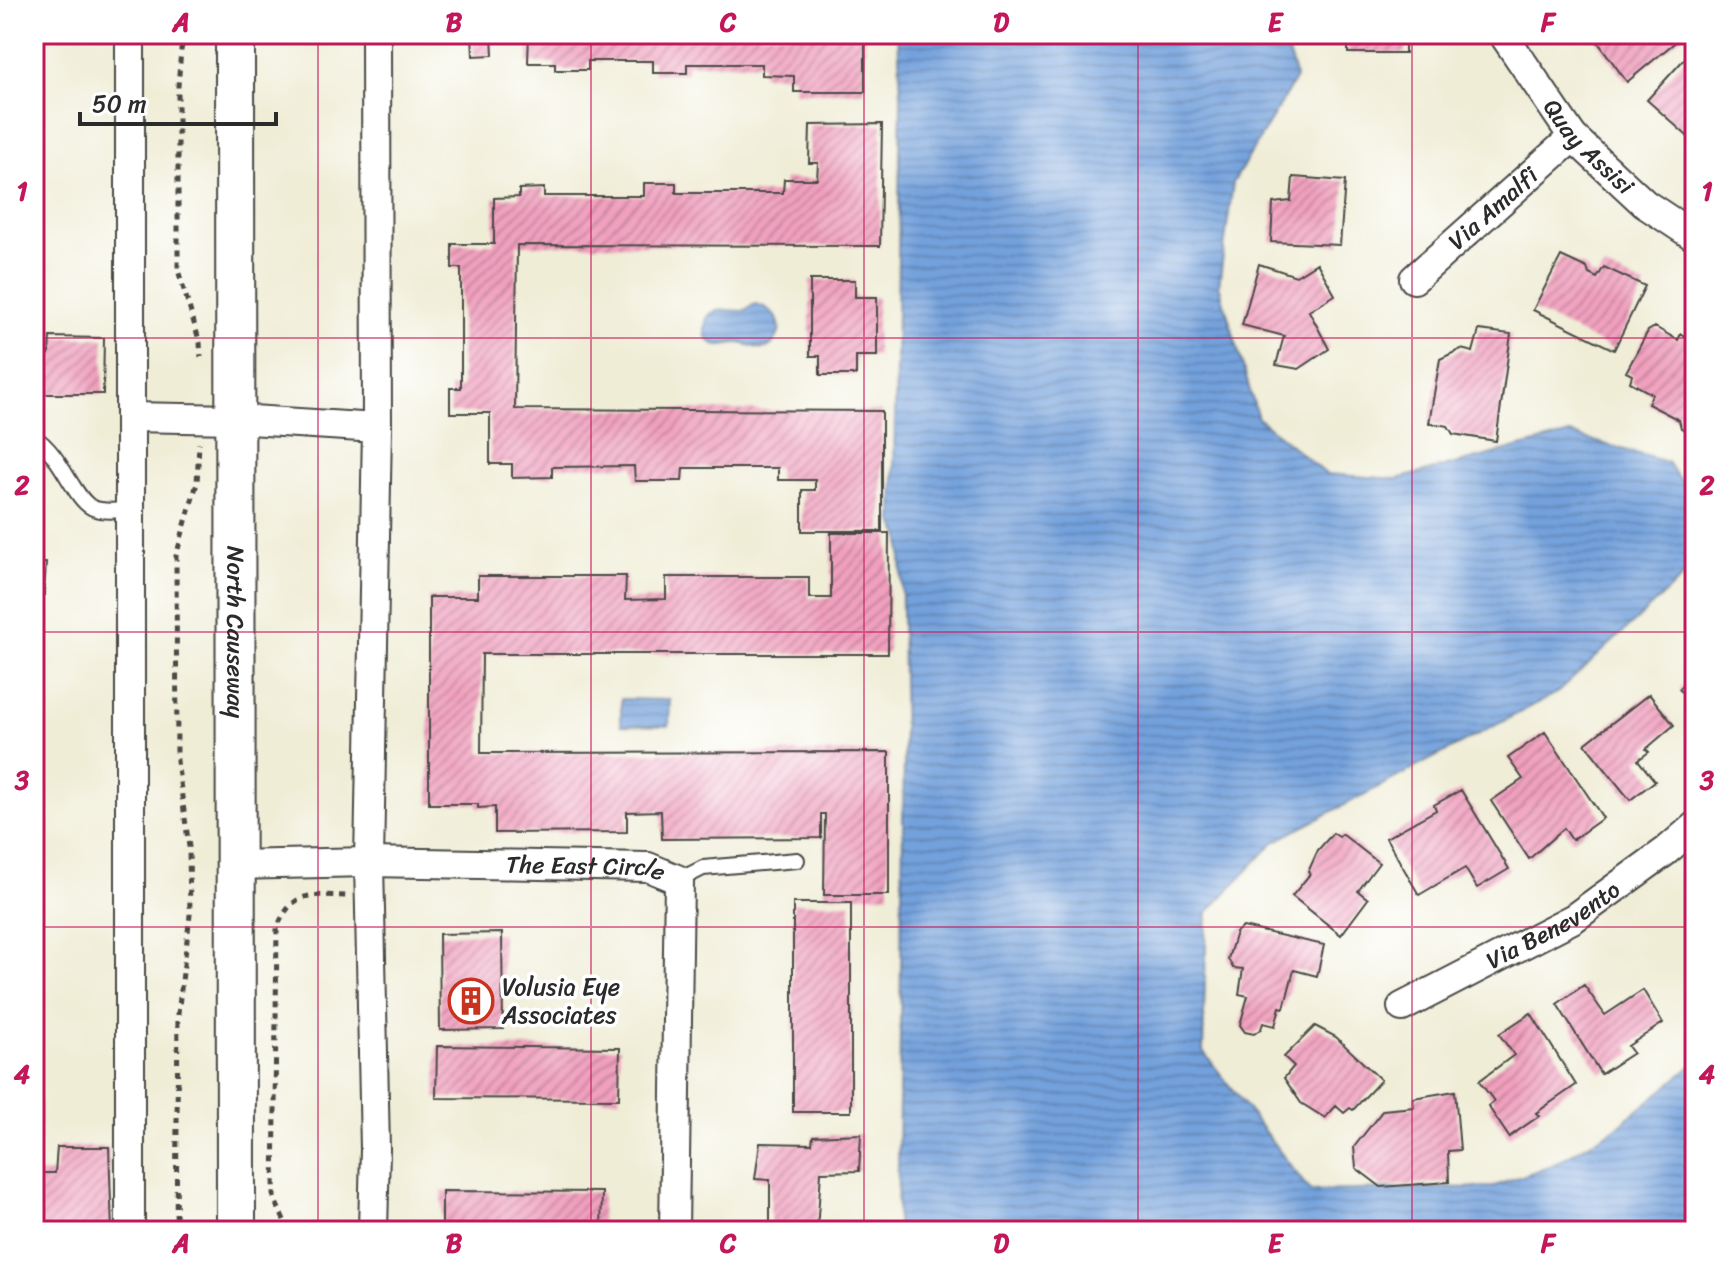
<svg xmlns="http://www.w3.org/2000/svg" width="1729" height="1265" font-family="Sriracha,sans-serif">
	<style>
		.water { fill: url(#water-rules); stroke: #4f6684; stroke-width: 2 }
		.building { fill: url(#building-hatch) }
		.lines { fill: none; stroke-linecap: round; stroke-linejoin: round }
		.lane-casing { stroke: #494845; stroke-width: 18 }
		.street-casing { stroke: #494845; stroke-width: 32 }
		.secondary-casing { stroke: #494845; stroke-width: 42 }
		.path { stroke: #494845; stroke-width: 5; stroke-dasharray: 6 6; stroke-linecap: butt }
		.lane { stroke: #fff; stroke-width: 14 }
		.street { stroke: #fff; stroke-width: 28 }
		.secondary { stroke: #fff; stroke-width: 38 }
		.grid { fill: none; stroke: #c2185b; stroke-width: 2; stroke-opacity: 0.55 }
		.labels { text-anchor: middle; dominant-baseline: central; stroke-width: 7; stroke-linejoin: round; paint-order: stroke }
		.street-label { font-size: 24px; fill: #2b2b2b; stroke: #fff }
		.poi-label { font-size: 24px; fill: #2b2b2b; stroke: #fff; text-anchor: start }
		.neatline { fill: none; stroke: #c2185b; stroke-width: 3 }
		.grid-label { font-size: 26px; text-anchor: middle; font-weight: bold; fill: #c2185b }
	</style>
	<defs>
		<pattern id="water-rules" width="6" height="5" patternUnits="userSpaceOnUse" patternTransform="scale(2)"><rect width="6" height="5" fill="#73a1dc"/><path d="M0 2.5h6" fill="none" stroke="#5f83b3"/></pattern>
		<pattern id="building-hatch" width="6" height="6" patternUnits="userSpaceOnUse" patternTransform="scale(2)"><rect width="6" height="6" fill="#f1a0be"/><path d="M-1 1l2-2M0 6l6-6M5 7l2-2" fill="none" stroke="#c3839b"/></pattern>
	</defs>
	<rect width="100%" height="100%" fill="#fff"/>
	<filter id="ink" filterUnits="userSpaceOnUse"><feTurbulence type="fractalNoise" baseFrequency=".0125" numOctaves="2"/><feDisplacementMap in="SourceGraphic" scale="16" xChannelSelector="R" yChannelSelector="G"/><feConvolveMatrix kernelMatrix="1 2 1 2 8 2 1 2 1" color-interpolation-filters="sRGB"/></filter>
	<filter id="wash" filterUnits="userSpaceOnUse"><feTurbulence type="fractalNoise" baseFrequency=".006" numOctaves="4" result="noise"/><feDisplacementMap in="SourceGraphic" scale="32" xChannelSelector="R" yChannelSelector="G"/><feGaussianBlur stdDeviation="1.8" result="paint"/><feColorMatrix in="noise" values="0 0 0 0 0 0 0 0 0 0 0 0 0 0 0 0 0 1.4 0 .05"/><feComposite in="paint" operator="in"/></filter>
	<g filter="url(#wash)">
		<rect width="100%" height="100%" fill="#f0edd7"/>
		<!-- water -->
		<path class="water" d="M898,34H1283L1296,78L1233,183L1219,285L1258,418L1326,474L1397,479L1570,434L1667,462L1695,501V566L1557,693L1274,842L1207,913L1203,1051L1310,1191L1492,1187L1554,1164L1616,1128L1695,1063V1231H897L904,758L901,537L893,522L901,97Z
			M755,304C770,307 787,322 776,339C765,358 753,343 738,343C727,343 717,349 708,340C705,337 705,332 705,329C705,304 727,311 743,311Z
			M621,699L670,700L669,726L621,725Z"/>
		<g id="blocks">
			<!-- building -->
			<path class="building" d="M472,34H492L493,55L473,56Z
				M529,34H865V92H794V76L762,75V64H687V73H653V61H588V70H555V63H528Z
				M1332,34H1405V53H1348V38H1332Z
				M1592,34H1685L1627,82Z
				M1687,56L1695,63V143L1647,100Z
				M882,124L880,246L517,245L515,409L882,411V531H802V490H815V480H778V468H683L682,481H635L634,466L552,467V477L512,478V464H490V413H450V388H461V268H452V244H494V198L519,197V189L544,188V196H644V183H676V193H783L784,179H817L818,163H809L810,125Z
				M1293,177L1345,181L1340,245L1271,242L1273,203L1291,201Z
				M34,254H37L38,297H34Z
				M1561,256L1587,268L1589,274L1597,278L1604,267L1645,286L1614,350L1533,310Z
				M1317,263L1335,295L1309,311L1329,349L1299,369L1276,365L1284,336L1242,325L1259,264L1296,276Z
				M810,280H855V297H877V356H856V375H820V356H810Z
				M1655,327L1678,340L1681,334L1695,342V434L1681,428L1679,420L1648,404L1652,394L1630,382L1632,375L1626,372L1648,331Z
				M1479,330L1511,334L1496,441L1453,434L1448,426L1429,423L1440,359L1461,349L1473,352Z
				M50,337L104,338L103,394H34V356L49,354Z
				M831,533H889L888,654H482L481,753L889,752V895H824L825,814H821V838L662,839L661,811L627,812V832L495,833V807L478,808V804H429V597H478V576H626L625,600L666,599V577H809V598H831Z
				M34,563H46L44,595H34Z
				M1695,674V706L1679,689Z
				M1649,694L1674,725L1646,749L1649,752L1638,760L1655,781L1630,800L1585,744Z
				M1545,732L1603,818L1572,840L1564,828L1529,859L1491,801L1523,779L1508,758Z
				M1461,790L1509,869L1477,888L1465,868L1419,895L1386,838L1436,810L1434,805Z
				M1333,833L1339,837L1342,834L1379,863L1358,891L1368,899L1341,935L1292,896L1310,874L1308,872L1318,850Z
				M793,903H851V1112H793Z
				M1243,927L1324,945L1317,976L1294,970L1284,1008L1280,1007L1275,1026L1263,1023L1261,1029L1254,1034L1245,1032L1240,1025L1248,996L1239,994L1243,969L1233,968L1228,959L1236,932Z
				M502,933L503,1029L440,1030L439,934Z
				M1584,985L1605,1015L1643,990L1663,1023L1628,1046L1633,1053L1601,1074L1557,1004Z
				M1531,1013L1576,1085L1536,1113L1539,1116L1509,1137L1488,1106L1494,1101L1479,1081L1514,1055L1499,1034Z
				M1315,1026L1336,1037L1381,1080L1353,1110L1350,1108L1344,1113L1336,1106L1325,1118L1301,1103L1284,1078L1294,1066L1284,1057Z
				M437,1046L620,1048L619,1099L436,1098Z
				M1455,1091L1460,1150L1448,1151L1449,1182L1381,1187L1356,1168L1354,1147L1383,1110L1414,1107L1413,1098Z
				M34,1101H41L40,1142H34Z
				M861,1134L859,1171L821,1172L817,1231H770V1180L755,1179L760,1143L812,1144L813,1136Z
				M57,1147H109L112,1231H34V1173H55Z
				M442,1191L602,1192L601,1231H442Z"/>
		</g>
	</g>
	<g filter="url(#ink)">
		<use href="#blocks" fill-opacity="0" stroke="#494845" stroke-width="2"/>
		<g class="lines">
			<!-- lane casing -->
			<g class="lane-casing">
				<path id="lane" d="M34,437C61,454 73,497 91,507C101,513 119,510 130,510
					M679,880L703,868L797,860"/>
			</g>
			<!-- street casing -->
			<g class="street-casing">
				<g id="street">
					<path d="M130,34V1231"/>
					<path id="s1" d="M1503,34L1573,137L1645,204L1695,237"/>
					<path id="s2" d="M1414,279L1573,137"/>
					<path d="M130,417L235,419L377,428"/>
					<path id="s3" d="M236,865L369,862L648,867L679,880L674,1231"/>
					<path id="s4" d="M1402,1007L1574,918L1666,851L1695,826"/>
					<path d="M373,1231L375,1149L369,862L377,428L376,34"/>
				</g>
			</g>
			<!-- secondary casing -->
			<g class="secondary-casing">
				<g id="secondary">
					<path id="s5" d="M235,34L236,1231"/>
				</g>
			</g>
			<!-- path -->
			<path class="path" d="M185,34L181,50L178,86V270L200,343L201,357
				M176,1231L178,1014L190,915L189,847L177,761L176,556L197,483L199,443
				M289,1231L274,1198L277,928C293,890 309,895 346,896"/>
			<!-- lane -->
			<use href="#lane" class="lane"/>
			<!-- street -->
			<use href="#street" class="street"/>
			<!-- secondary -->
			<use href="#secondary" class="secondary"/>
		</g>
	</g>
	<!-- grid -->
	<path class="grid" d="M318,34V1231M591,34V1231M864,34V1231M1138,34V1231M1412,34V1231M34,338H1695M34,632H1695M34,927H1695"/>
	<!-- icons -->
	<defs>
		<g id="building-ring" transform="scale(2.3)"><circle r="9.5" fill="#fff" stroke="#c8321e" stroke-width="1.5"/><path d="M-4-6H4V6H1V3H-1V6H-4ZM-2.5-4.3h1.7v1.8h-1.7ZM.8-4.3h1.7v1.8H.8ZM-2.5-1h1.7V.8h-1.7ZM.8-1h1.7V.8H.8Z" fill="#c8321e"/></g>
	</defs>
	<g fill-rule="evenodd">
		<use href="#building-ring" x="471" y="1001"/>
	</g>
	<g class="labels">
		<!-- street labels -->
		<g class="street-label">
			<text stroke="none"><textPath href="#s1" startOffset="142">Quay Assisi</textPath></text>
			<text stroke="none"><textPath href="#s2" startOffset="106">Via Amalfi</textPath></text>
			<text stroke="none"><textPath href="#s5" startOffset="598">North Causeway</textPath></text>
			<text stroke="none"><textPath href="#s3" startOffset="350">The East Circle</textPath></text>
			<text stroke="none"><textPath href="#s4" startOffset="172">Via Benevento</textPath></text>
		</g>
		<!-- poi labels -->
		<g class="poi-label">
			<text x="502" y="987">Volusia Eye<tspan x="502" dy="28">Associates</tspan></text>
		</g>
	</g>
	<!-- margin -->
	<rect width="1729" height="1265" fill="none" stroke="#fff" stroke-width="88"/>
	<!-- scale -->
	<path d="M80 112v12h196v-12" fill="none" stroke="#2b2b2b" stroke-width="4"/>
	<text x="92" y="112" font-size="24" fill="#2b2b2b" stroke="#ffffff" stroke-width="6" paint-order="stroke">50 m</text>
	<rect x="44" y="44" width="1641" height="1177" class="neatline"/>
	<g class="grid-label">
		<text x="181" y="31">A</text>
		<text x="454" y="31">B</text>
		<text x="728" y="31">C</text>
		<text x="1001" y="31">D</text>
		<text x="1275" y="31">E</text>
		<text x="1548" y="31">F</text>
		<text x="22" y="200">1</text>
		<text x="1707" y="200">1</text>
		<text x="22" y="494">2</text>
		<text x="1707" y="494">2</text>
		<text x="22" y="789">3</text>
		<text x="1707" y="789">3</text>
		<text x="22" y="1083">4</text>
		<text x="1707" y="1083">4</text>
		<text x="181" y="1252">A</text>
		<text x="454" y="1252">B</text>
		<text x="728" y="1252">C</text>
		<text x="1001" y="1252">D</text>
		<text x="1275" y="1252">E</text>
		<text x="1548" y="1252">F</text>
	</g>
</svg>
